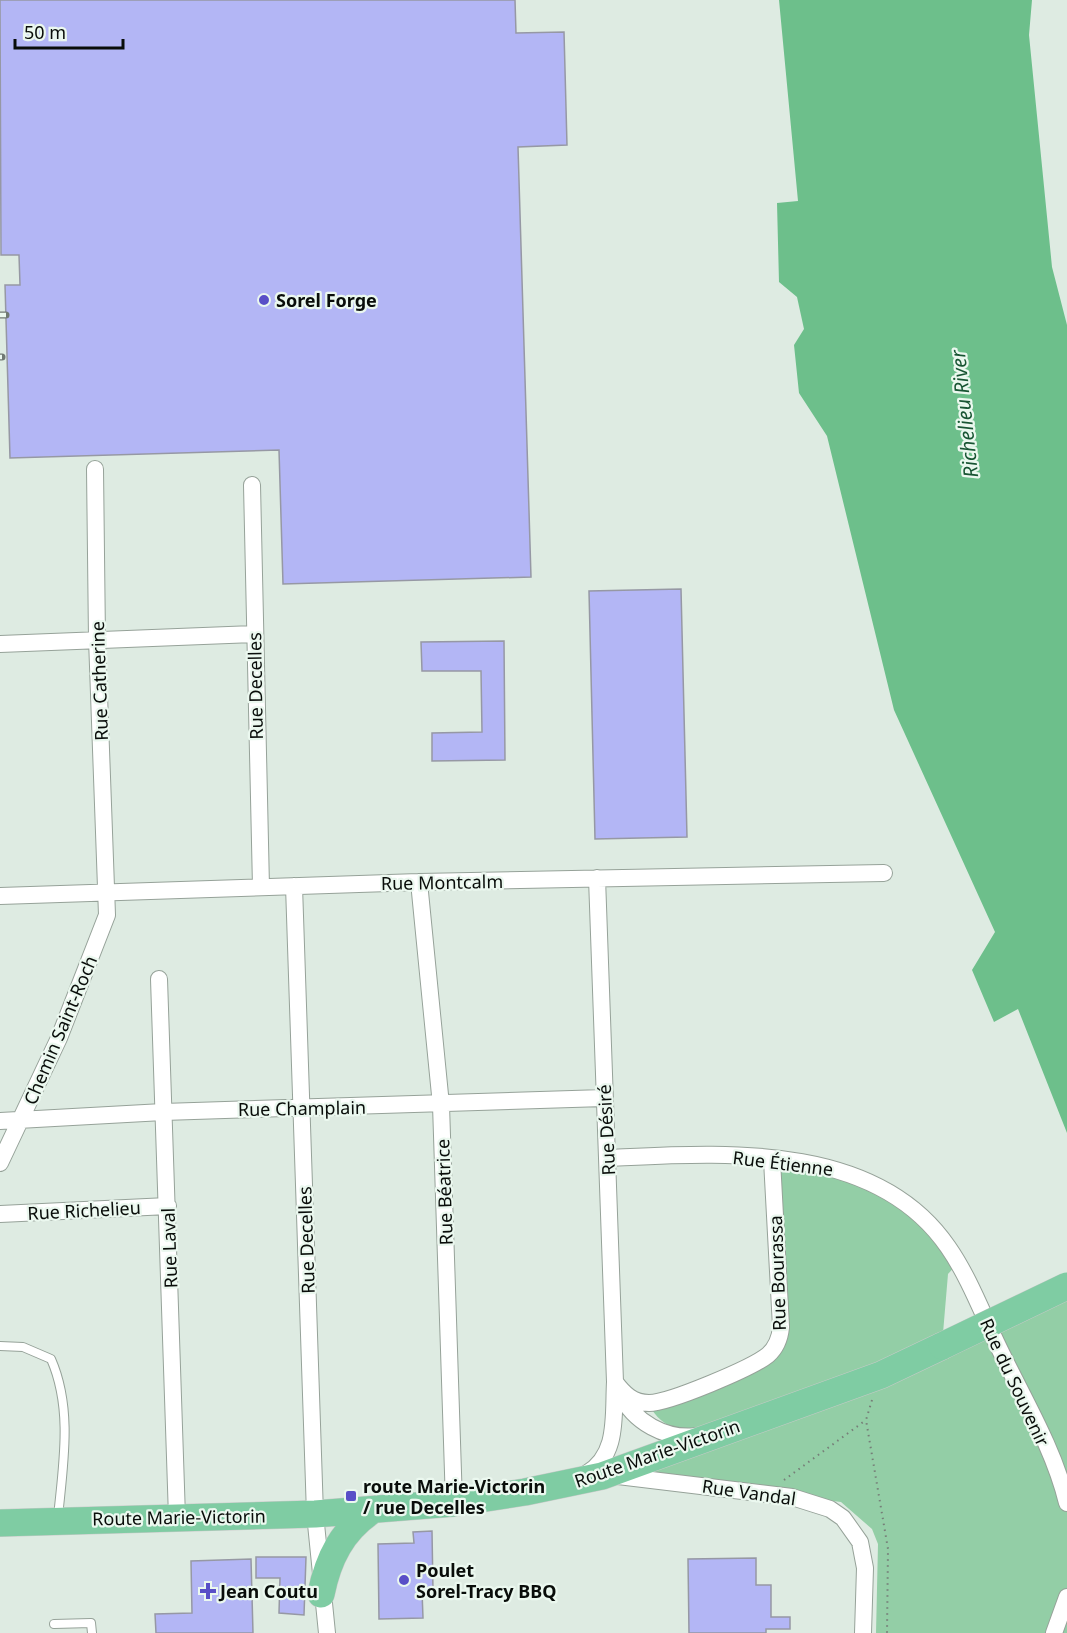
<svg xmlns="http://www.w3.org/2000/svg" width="1067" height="1633" font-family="'Noto Sans',sans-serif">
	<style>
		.green { fill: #93cea6 }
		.water { fill: #6dbf8b }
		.building { fill: #b3b6f5; stroke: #9698a4; stroke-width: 1.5 }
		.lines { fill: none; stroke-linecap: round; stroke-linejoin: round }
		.service-casing { stroke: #96a299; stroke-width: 10 }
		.minor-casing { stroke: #96a299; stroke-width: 18 }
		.primary-casing { stroke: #c9cac9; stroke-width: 28 }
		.path { stroke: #767e78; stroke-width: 2; stroke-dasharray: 1.5 4.5; stroke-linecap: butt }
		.service { stroke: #fff; stroke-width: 8 }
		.minor { stroke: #fff; stroke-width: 16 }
		.primary { stroke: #7fcca3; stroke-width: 27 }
		.rail-casing { stroke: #707973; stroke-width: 7 }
		.rail { stroke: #ebf8ef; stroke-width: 4.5; stroke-dasharray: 14; stroke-linecap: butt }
		.primary-bridge-casing { stroke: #c9cac9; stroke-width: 28; stroke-linecap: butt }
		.primary-bridge { stroke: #7fcca3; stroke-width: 27 }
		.poi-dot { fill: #594fc7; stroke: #ebf8ef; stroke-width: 2 }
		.labels { text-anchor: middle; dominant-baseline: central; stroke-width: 4.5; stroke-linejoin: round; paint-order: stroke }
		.poi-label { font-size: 18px; font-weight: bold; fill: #090d0a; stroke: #ebf8ef; text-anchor: start }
		.street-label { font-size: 18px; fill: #090d0a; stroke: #ebf8ef }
		.water-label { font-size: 20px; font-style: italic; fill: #185533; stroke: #ebf8ef }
	</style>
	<rect width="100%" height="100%" fill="#deebe2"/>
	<!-- green -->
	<path class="green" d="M772,1160L881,1187L958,1263L948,1274L942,1345L1067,1293V1633H876L878,1544L872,1529L841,1502L630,1476L718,1434C686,1430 664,1434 648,1403L776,1346Z"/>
	<!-- water -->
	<path class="water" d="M779,0H1032L1029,35L1052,267L1067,325V1133L1018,1009L994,1022L972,970L995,932L894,710L827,436L799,393L794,345L804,329L797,297L779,282L777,203L798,201Z"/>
	<!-- building -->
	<path class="building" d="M0,0H515L516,33L564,32L567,145L518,147L531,577L283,584L279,450L10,458L5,285H20L19,255H1Z
		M681,589L687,837L595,839L589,591Z
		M504,641L505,760L432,761V733L482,732L481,671H422L421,642Z
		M432,1531L433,1591H422L423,1618L379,1619L378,1544L414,1543L413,1532Z
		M256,1557H306L304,1615L279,1613L280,1578H256Z
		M756,1558V1585H771V1617H790V1629H766V1633H689L688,1559Z
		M251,1559L253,1633H156L155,1614L192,1613L191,1561Z"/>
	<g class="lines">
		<!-- service casing -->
		<g class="service-casing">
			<path id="service" d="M0,1346L23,1347L51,1359C73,1409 63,1465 58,1517
				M54,1624L91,1623L92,1633"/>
		</g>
		<!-- minor casing -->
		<g class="minor-casing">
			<path id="minor" d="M252,485L261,887
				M0,644L254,634
				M419,882L441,1105L454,1503
				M294,886L315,1514L327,1633
				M0,896L419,882L884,873
				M159,979L177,1517
				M0,1121L163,1112L604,1098
				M607,1158C720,1153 875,1140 948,1247C969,1277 983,1315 999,1348C1023,1398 1054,1449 1067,1503
				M0,1163L59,1038L107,915L97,639L95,469
				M0,1214L168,1206
				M615,1382C624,1394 633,1403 649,1403C669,1403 752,1368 768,1355C777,1347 780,1338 781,1327L772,1160
				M620,1393C633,1422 666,1440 697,1436
				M586,1474C619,1455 613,1416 615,1382L597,878
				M618,1476L792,1497L830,1509L843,1518L860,1542L865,1568L863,1633
				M1054,1633L1067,1597"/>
		</g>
		<!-- primary casing -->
		<g class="primary-casing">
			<path id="primary" d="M0,1523L315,1514L454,1503L525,1492L602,1476L881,1375L942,1346
				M321,1594C328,1559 342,1530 373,1510"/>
		</g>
		<!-- path -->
		<path class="path" d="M872,1400L866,1420L888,1549L887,1633
			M784,1480L866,1420"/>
		<!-- service -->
		<use href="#service" class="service"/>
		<!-- minor -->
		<use href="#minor" class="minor"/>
		<!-- primary -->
		<use href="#primary" class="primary"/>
		<!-- rail casing -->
		<g class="rail-casing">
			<path id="rail" d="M0,315H6
				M0,357H2"/>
		</g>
		<!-- rail -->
		<use href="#rail" class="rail"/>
		<!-- primary-bridge casing -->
		<g class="primary-bridge-casing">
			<path id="primary-bridge" d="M942,1346L1067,1286"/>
		</g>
		<!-- primary-bridge -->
		<use href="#primary-bridge" class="primary-bridge"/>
	</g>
	<!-- markers -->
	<g class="poi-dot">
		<circle cx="264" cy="300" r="6"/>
		<rect x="345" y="1490" width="12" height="12" rx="3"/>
		<circle cx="404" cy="1580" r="6"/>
		<path d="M205 1582h6v6h6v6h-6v6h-6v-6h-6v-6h6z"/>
	</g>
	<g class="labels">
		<!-- poi labels -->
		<g class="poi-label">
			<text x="276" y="300">Sorel Forge</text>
			<text x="363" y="1486">route Marie-Victorin<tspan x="363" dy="21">/ rue Decelles</tspan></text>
			<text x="416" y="1570">Poulet<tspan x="416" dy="21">Sorel-Tracy BBQ</tspan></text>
			<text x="220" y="1591">Jean Coutu</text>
		</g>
		<!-- street labels -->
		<g class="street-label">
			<text transform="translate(99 681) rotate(-92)">Rue Catherine</text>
			<text transform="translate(255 686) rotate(-91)">Rue Decelles</text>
			<text transform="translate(442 882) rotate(-1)">Rue Montcalm</text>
			<text transform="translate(60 1030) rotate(-67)">Chemin Saint-Roch</text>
			<text transform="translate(302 1108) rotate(-1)">Rue Champlain</text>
			<text transform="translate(606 1130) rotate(-93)">Rue Désiré</text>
			<text transform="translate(783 1163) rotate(7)">Rue Étienne</text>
			<text transform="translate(444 1192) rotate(-92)">Rue Béatrice</text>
			<text transform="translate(84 1210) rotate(-3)">Rue Richelieu</text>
			<text transform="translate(306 1240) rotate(-92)">Rue Decelles</text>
			<text transform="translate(169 1248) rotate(-92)">Rue Laval</text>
			<text transform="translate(777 1273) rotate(-92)">Rue Bourassa</text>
			<text transform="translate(1015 1382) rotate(65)">Rue du Souvenir</text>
			<text transform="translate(657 1453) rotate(-19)">Route Marie-Victorin</text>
			<text transform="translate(749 1492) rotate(8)">Rue Vandal</text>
			<text transform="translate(179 1517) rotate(-1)">Route Marie-Victorin</text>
		</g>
		<!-- water labels -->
		<g class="water-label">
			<text transform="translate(964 414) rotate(-96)">Richelieu River</text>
		</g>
	</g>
	<!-- scale -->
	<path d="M15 39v9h108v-9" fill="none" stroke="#090d0a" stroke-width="3"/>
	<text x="24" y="39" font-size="18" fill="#090d0a" stroke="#ebf8ef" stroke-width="4.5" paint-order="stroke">50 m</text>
</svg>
